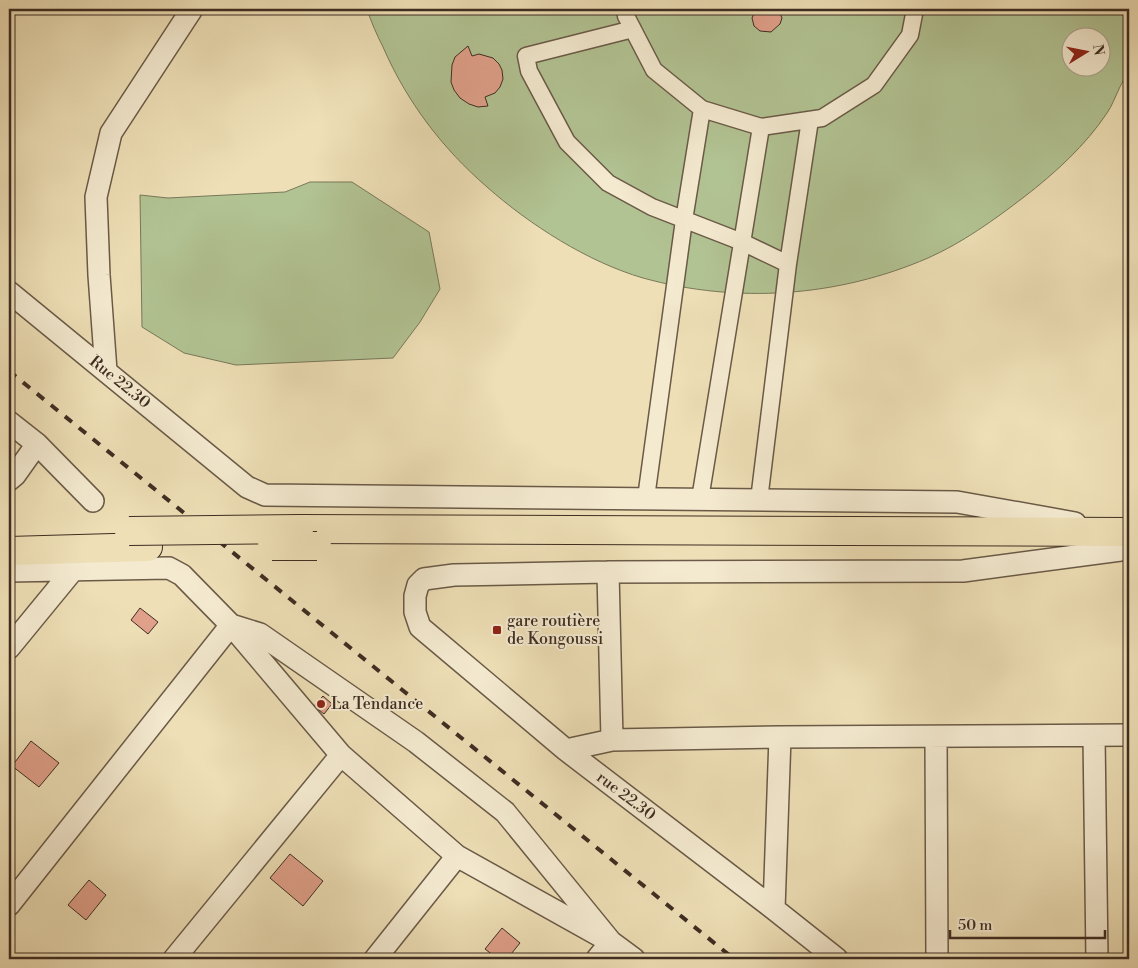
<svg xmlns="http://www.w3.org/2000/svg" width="1138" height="968" font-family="'Libre Bodoni',serif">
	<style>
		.green { fill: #b2c393; stroke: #78785a; fill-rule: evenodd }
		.building { fill: #e0a08a; stroke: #3e2d22 }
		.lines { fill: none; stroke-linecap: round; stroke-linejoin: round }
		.pedestrian-casing { stroke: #6a5a47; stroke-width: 19 }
		.minor-casing { stroke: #6a5a47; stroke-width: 24 }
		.primary-casing { stroke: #3e2d22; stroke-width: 30 }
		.pedestrian { stroke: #f4ead0; stroke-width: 16 }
		.minor { stroke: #f4ead0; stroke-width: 21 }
		.primary { stroke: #eedfb6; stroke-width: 28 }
		.rail { stroke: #3e2d22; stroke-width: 4; stroke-dasharray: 9 9; stroke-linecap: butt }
		.primary-bridge-casing { stroke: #3e2d22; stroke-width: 30; stroke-linecap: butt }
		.primary-bridge { stroke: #eedfb6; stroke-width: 28 }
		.poi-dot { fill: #8f2418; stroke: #f4ead0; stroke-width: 2 }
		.labels { text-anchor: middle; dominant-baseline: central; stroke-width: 4; stroke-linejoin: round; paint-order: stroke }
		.street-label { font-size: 16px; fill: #3e2d22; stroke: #f4ead0 }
		.poi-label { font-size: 16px; fill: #3e2d22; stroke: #f4ead0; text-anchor: start }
	</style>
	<rect width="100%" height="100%" fill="#eedfb6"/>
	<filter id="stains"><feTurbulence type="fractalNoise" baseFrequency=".004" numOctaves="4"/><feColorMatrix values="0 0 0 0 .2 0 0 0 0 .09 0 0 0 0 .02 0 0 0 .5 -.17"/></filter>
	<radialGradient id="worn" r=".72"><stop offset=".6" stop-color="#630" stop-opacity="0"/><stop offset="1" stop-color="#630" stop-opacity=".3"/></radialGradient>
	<!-- green -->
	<path class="green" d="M367,9H1129C1129,27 1131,47 1129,66C1128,74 1122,82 1119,89C1115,97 1112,106 1107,113C1086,145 1054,174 1024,197C994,220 962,243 928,258C838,297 737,304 643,278C588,262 530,225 487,187C442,148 407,102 383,47C377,35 371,22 367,9ZM1070,38H1100V68H1070Z
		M310,182H352L429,232L440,289L420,322L393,358L236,365L184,353L142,327L140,195L168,198L285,192Z"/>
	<!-- building -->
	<path class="building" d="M756,9H778L782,18L780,24L771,32L760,31L754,26L752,18Z
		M468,46L472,56L479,54L493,58L499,64L502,70L503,79L500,87L495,93L485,97L488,106L478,107L469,104L460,98L454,90L451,82L452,65L455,57Z
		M140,608L158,622L148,634L131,620Z
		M323,696L332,704L324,714L314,706Z
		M31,741L59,763L39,787L12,766Z
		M290,854L323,881L303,906L270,878Z
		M89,880L106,895L86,920L68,905Z
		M502,928L520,943L507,959H498L485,949Z"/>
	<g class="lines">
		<!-- pedestrian casing -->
		<g class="pedestrian-casing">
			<path id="pedestrian" d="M625,9L626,16L654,70L702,109L761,127L822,118L874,85L910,35L915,9
				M633,29L526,56L529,71L567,142L608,183L652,207L742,242L788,264
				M646,498L684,220L702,109
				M700,499L761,127
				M759,500L788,264L810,120"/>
		</g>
		<!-- minor casing -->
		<g class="minor-casing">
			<path id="minor" d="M9,292L247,487L265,495L957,502L1075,523
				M106,371L99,275L96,197L111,133L192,9
				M9,422L37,444L93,501
				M9,480L15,475L37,444
				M9,571L169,568L182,575L231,625L341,755L457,856L611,942L634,959
				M608,572L612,740
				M9,648L73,570
				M1094,736L1097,959
				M936,737L937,959
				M566,750L612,740L780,737L1129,735
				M9,905L231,625L260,634L416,742L505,812L611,942L597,959
				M774,909L780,737
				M174,959L341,755
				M375,959L457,856
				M837,959L774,909L566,750L420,627L415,612V596L418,585L424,579L454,575L608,572L963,571L1128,549"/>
		</g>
		<!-- primary casing -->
		<g class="primary-casing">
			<path id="primary" d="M299,529L1129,532
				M9,551L148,547"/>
		</g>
		<!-- pedestrian -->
		<use href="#pedestrian" class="pedestrian"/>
		<!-- minor -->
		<use href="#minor" class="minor"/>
		<!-- primary -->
		<use href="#primary" class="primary"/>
		<!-- rail -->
		<path class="rail" d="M9,371L734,959"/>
		<!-- primary-bridge casing -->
		<g class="primary-bridge-casing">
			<path id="primary-bridge" d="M129,531L299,529
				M272,546H317"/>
		</g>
		<!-- primary-bridge -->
		<use href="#primary-bridge" class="primary-bridge"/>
	</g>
	<!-- markers -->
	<g class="poi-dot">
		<rect x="492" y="625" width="10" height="10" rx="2.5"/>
		<circle cx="321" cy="704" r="5"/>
	</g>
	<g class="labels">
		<!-- street labels -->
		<g class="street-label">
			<text transform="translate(120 382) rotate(39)">Rue 22.30</text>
			<text transform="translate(626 796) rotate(37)">rue 22.30</text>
		</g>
		<!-- poi labels -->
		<g class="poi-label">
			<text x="507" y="621">gare routière<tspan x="507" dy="18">de Kongoussi</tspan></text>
			<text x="331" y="704">La Tendance</text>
		</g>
	</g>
	<!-- margin -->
	<rect width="1138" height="968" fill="none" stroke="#eedfb6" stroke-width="30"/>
	<rect x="10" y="10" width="1118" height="948" fill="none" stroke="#3e2d22" stroke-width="2.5"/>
	<rect x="15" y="15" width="1108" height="938" fill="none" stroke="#3e2d22"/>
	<!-- north arrow -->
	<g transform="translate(1086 52) rotate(80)"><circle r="24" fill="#f4ead0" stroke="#ab9e8a"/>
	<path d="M0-4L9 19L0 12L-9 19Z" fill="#8f2418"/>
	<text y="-8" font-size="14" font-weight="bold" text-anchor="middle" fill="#3e2d22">N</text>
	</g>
	<!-- scale -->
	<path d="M950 930v8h155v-8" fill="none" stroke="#3e2d22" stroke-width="2.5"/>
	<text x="958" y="930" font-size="15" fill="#3e2d22" stroke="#f4ead0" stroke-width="4" paint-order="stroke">50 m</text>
	<rect width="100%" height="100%" filter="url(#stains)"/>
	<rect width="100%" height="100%" fill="url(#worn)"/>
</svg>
